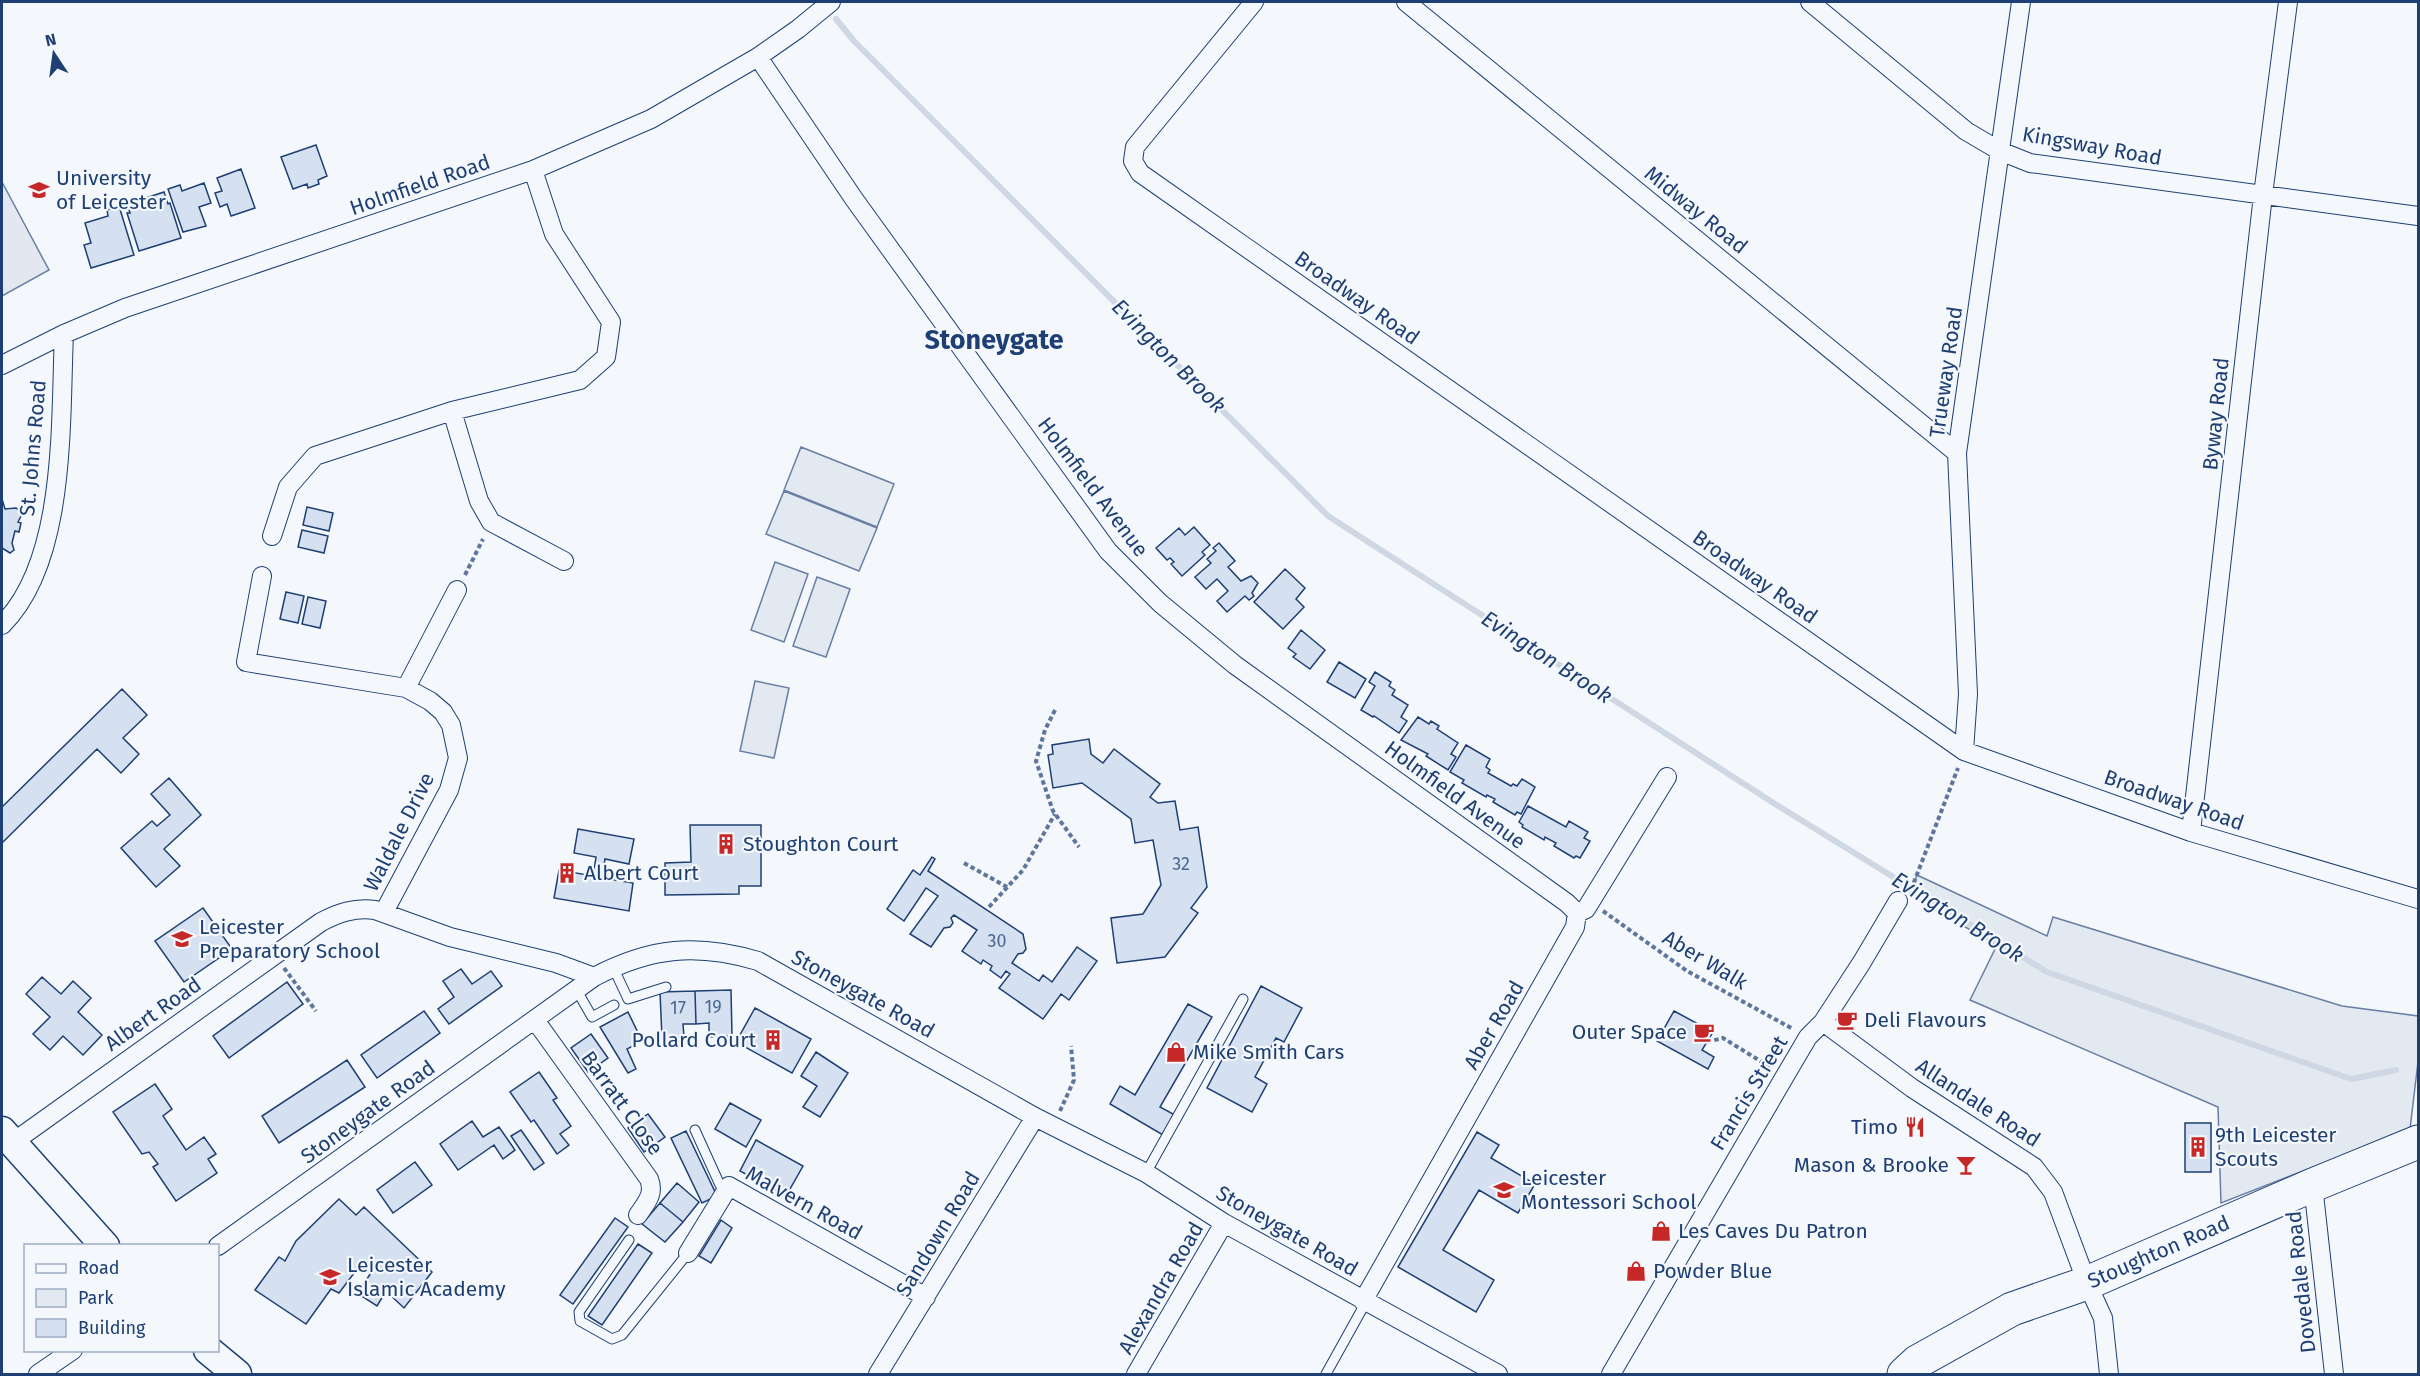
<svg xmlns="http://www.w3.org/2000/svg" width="2420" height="1376" font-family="'Fira Sans',sans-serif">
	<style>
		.green { fill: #e3e9f0; stroke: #687fa3; stroke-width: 1.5 }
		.parking { fill: #e3e8f0; stroke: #687fa3; stroke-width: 1.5 }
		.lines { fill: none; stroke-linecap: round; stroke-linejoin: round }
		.stream { stroke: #cfd7e4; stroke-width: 6 }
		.building { fill: #d5e0f0; stroke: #1d3f73; stroke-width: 1.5 }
		.lane-casing { stroke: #1d3f73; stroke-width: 11 }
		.street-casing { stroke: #1d3f73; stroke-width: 20 }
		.primary-casing { stroke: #1d3f73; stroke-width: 31 }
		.highway-casing { stroke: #1d3f73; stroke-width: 35 }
		.path { stroke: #5e769c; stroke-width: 4; stroke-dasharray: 4.5 3; stroke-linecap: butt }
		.lane { stroke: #f4f7fb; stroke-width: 9 }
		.street { stroke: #f4f7fb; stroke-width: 18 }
		.primary { stroke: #f4f7fb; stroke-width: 28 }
		.highway { stroke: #f4f7fb; stroke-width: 33 }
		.labels { text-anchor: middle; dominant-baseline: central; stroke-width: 4.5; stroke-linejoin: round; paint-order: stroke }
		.number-label { font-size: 18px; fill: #4b6792 }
		.street-label { font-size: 21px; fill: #1d3f73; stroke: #f4f7fb }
		.poi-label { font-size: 21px; fill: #1d3f73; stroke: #f4f7fb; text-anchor: start }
		.water-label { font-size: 22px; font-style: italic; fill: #1d3f73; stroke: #f4f7fb }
		.district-label { font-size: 27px; font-weight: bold; fill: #1d3f73; stroke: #f4f7fb }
	</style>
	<rect width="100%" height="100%" fill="#f4f7fb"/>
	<!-- green -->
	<path class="green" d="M801,447L894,484L877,527L784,490Z
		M784,491L877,528L859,571L766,534Z
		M775,562L808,574L784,642L751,630Z
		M817,577L850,589L826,657L793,646Z
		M755,681L789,688L774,758L740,751Z
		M1917,875L2047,936L2053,917L2342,1006L2418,1016V1062L2410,1129L2221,1203L2218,1107L1970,1000L1997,945L1909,895Z"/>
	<!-- parking -->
	<path class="parking" d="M2,182L49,270L2,296Z"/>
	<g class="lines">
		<!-- stream -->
		<path class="stream" d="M836,19L854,41L1328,516L1772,802L2047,972L2351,1079L2396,1070"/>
	</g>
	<!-- building -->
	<path class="building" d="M316,145L327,176L318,180L319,184L308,188L307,184L293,189L281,157Z
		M241,169L255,208L231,216L227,204L220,207L215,193L222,191L217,178Z
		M204,183L211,203L199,207L206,226L183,232L168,189L180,185L182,191Z
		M164,192L168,204L170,203L181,238L139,251L127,213H130L127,204Z
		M119,206L134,255L91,268L84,245L91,243L85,223L108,216L107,210Z
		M2,499L5,509L16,508L20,511L21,516L18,522L21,523L19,532L15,531L12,543L14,550L10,553L2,548Z
		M307,507L333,513L329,531L303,525Z
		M1194,527L1210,545L1202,552L1205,555L1182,576L1171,564L1174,562L1170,558L1167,560L1156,548L1179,528L1185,535Z
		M302,530L328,536L324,553L298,547Z
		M1219,543L1235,561L1228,567L1241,581L1251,576L1258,583L1252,593L1254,596L1249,600L1245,596L1227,612L1217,601L1228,591L1217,579L1206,589L1195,577L1211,563L1207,559L1216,551L1213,548Z
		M1285,569L1305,588L1296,599L1304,607L1283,629L1254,602Z
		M286,592L304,596L298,623L280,619Z
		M308,597L326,601L320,628L302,624Z
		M1301,630L1325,650L1310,669L1293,657L1296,654L1288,648Z
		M1339,662L1366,679L1355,698L1327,682Z
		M1375,672L1391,682L1389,686L1395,690L1392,695L1408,705L1401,717L1407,721L1399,733L1374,716L1373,717L1361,710L1375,686L1369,682Z
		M122,689L147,715L123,738L139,754L121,773L97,749L2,843V807Z
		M1418,717L1429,724L1431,721L1439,726L1437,729L1458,743L1451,754L1456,757L1448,770L1426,756L1428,754L1401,740Z
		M1089,739L1091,754L1103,763L1114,749L1160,784L1150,797L1158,803L1175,801L1180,830L1198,827L1207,887L1191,908L1198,913L1165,957L1117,963L1111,918L1143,914L1161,885L1153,840L1135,843L1131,819L1082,783L1053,788L1048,755L1053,754L1052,745Z
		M1466,745L1490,759L1486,767L1490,770L1488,773L1511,786L1513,784L1517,786L1522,779L1535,787L1521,814L1517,812L1515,815L1493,802L1495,799L1487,795L1486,797L1462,783L1464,780L1450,772Z
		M169,778L201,815L164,849L180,866L156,887L121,848L152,821L157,826L170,815L151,794Z
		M1528,806L1566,827L1569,821L1588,832L1584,838L1590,841L1580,858L1576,856L1574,858L1554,846L1556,843L1545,837L1544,840L1522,827L1523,825L1519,822Z
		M690,825H761V886H739V894L665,895V863L691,862Z
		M578,829L634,839L629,864L605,859L602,878L633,883L629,911L554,898L559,870L593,876L596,857L574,853Z
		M932,857L935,859L928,871L1023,934L1026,949L1023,953L1018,954L1012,963L1039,981L1043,975L1052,982L1077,947L1097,961L1069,1000L1061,994L1043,1019L999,988L1010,974L1006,971L1001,978L990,970L992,966L983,960L981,964L962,951L977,930L954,915L951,918L953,923L950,927L944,928L931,947L910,934L938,896L926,888L904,921L887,909L913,870L920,875Z
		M203,908L232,949L184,982L155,941Z
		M461,969L472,984L491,971L502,986L449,1024L438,1009L454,997L443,981Z
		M42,977L61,994L73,981L91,998L78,1012L102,1035L83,1055L63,1036L50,1050L33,1034L50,1017L26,994Z
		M287,982L303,1004L229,1058L213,1036Z
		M1261,986L1302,1008L1284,1042L1276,1038L1255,1077L1267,1084L1252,1112L1207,1088Z
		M731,990L732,1036L709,1037V1023L696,1024L695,991Z
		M695,991L696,1024H683L684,1037L662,1038L660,992Z
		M1188,1004L1212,1017L1160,1107L1175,1115L1163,1135L1110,1104L1120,1086L1135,1095Z
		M755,1008L811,1039L792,1073L736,1042Z
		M424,1011L440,1033L377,1078L361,1055Z
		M1674,1011L1713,1032L1702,1050L1714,1057L1708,1069L1657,1041Z
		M628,1012L642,1041L627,1049L636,1069L628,1073L600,1027Z
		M591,1034L608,1058L588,1072L571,1048Z
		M816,1052L848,1073L820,1117L803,1107L817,1086L801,1076Z
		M347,1060L365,1087L279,1143L262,1116Z
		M539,1072L557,1098L553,1100L571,1126L560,1134L569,1145L557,1154L534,1120L531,1122L510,1092Z
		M155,1084L172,1109L163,1116L186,1150L204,1137L216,1154L208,1159L217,1173L176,1201L153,1167L158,1164L149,1152L142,1154L113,1112Z
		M730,1103L761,1120L746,1147L715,1129Z
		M648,1114L665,1137L644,1152L628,1128Z
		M472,1121L483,1137L499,1127L515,1150L503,1159L494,1145L458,1170L440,1144Z
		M2185,1123H2211V1172H2185Z
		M521,1130L544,1163L534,1170L511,1136Z
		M686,1131L717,1196L702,1203L671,1138Z
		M1477,1132L1499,1145L1491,1158L1535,1184L1518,1213L1479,1190L1443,1250L1494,1280L1476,1312L1398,1267Z
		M756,1140L803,1166L786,1196L740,1171Z
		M415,1162L432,1185L393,1213L377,1190Z
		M677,1183L699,1202L683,1222L660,1203Z
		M339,1199L356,1215L364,1207L432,1272L404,1308L386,1291L377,1306L357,1293L371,1273L361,1264L339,1293L331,1289L306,1324L255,1290L279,1257L285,1261L296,1241Z
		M660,1203L683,1222L665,1242L642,1224Z
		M615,1218L628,1227L573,1304L560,1295Z
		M721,1220L732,1228L711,1263L699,1256Z
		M638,1244L652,1253L602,1325L588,1316Z"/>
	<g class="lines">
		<!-- lane casing -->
		<g class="lane-casing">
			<path id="lane" d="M613,967L628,999L666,987
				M576,989L592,1017L614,1005
				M695,1130L720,1185L726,1190
				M1146,1173L1243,999
				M629,1240L579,1312L580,1321L612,1339L622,1335L688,1253
				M1326,1374L1366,1302"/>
		</g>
		<!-- street casing -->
		<g class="street-casing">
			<path id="street" d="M1254,2L1135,147L1133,161L1140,173L1964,751L2191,832L2418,899
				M1406,2L1957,453
				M1810,2L1966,131L2000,151L2030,163L2418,216
				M758,57L854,199L1108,551L1160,603L1235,665L1567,903L1577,913
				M2,365L64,334L125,308L533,170L651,119L758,57L798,29L831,2
				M452,411L479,501L491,522L564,561
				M272,536L288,487L315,456L452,411L580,380L606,357L611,322L554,234L533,170
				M262,576L246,662L406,688L430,701L443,712L451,725L458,758L449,790L384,912
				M2,625C67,561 60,421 64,334
				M406,688L457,590
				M1964,751L1968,694L1957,453L2021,2
				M2191,832L2263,195L2288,2
				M535,1020L649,1179C655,1194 646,1203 638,1215
				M1823,1022L1912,1088L2034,1167L2053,1192L2087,1283L2103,1318L2109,1374
				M12,1143L321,922C338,913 355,907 375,910L450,937L556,963L594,977
				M2313,1185L2334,1374
				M218,1246L594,977C651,947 697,943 758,961L1035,1117L1146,1173L1224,1223L1498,1374
				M688,1253L729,1186L926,1297
				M1363,1301L1575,927L1577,913L1586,909L1667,777
				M38,1374L73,1350
				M878,1374L1035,1117
				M1136,1374L1224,1223
				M1611,1374L1785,1076L1808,1037L1823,1022L1862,962L1898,901"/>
		</g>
		<!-- primary casing -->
		<g class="primary-casing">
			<path id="primary" d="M2,1131L105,1246
				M208,1350L237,1374"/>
		</g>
		<!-- highway casing -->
		<g class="highway-casing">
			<g id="highway">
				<path id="s1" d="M1904,1374L1917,1362L2012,1309L2087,1283L2313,1185L2418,1142"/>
			</g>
		</g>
		<!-- path -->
		<path class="path" d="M465,575L483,539
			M1055,710L1045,730L1036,761L1053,811L1079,847
			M964,863L1007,887
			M1911,890L1958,768
			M989,907L1023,870L1055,814
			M1603,911L1687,971L1793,1029
			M284,968L316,1011
			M1707,1042L1723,1038L1770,1067
			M1060,1111L1074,1080L1071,1046"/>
		<!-- lane -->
		<use href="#lane" class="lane"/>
		<!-- street -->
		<use href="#street" class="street"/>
		<!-- primary -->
		<use href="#primary" class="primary"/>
		<!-- highway -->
		<use href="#highway" class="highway"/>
	</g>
	<!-- icons -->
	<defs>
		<g id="university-bare" transform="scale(1.62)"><path d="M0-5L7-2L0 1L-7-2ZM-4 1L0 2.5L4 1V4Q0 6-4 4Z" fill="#c62828" stroke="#f4f7fb" stroke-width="2.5" paint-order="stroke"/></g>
		<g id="building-bare" transform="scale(1.62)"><path d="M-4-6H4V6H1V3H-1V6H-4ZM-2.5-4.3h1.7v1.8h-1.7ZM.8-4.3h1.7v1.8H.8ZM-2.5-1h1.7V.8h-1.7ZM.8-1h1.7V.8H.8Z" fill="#c62828" stroke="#f4f7fb" stroke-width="2.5" paint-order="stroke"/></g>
		<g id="school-bare" transform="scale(1.62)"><path d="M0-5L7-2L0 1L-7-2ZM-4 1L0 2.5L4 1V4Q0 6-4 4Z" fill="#c62828" stroke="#f4f7fb" stroke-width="2.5" paint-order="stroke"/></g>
		<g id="cafe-bare" transform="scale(1.62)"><path d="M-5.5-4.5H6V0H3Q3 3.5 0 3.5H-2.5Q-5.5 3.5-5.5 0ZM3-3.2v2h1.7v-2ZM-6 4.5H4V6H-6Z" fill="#c62828" stroke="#f4f7fb" stroke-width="2.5" paint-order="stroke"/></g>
		<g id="shop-bare" transform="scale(1.62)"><path d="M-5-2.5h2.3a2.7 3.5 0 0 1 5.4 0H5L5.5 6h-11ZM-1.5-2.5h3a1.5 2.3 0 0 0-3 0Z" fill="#c62828" stroke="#f4f7fb" stroke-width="2.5" paint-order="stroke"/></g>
		<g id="restaurant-bare" transform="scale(1.62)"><path d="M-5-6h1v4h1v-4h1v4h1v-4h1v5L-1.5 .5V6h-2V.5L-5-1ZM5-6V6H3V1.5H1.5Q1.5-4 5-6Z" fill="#c62828" stroke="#f4f7fb" stroke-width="2.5" paint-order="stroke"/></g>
		<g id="bar-bare" transform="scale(1.62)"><path d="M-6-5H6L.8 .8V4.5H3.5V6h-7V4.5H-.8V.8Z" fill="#c62828" stroke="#f4f7fb" stroke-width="2.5" paint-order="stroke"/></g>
	</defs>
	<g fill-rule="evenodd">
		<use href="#university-bare" x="39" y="190"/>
		<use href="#building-bare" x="726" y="844"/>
		<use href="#building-bare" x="567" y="873"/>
		<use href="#school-bare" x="182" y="939"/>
		<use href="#cafe-bare" x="1847" y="1020"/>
		<use href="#cafe-bare" x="1704" y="1032"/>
		<use href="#building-bare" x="773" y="1040"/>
		<use href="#shop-bare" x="1176" y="1052"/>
		<use href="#restaurant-bare" x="1915" y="1127"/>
		<use href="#building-bare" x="2198" y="1147"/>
		<use href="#bar-bare" x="1966" y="1165"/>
		<use href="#school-bare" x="1504" y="1190"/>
		<use href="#shop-bare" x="1661" y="1231"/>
		<use href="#shop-bare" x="1636" y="1271"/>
		<use href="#school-bare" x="330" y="1277"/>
	</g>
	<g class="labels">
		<!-- number labels -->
		<g class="number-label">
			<text x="1181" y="864">32</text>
			<text x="997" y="941">30</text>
			<text x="713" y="1007">19</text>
			<text x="678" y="1008">17</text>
		</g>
		<!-- street labels -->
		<g class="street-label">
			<text transform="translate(2092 146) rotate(10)">Kingsway Road</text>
			<text transform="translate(420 185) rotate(-19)">Holmfield Road</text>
			<text transform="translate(1696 210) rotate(39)">Midway Road</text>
			<text transform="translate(1357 298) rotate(35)">Broadway Road</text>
			<text transform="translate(1946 372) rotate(-82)">Trueway Road</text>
			<text transform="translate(2216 414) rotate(-84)">Byway Road</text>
			<text transform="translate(33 448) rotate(-85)">St. Johns Road</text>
			<text transform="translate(1093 487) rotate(53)">Holmfield Avenue</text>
			<text transform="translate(1755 577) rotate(35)">Broadway Road</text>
			<text transform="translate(1455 795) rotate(36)">Holmfield Avenue</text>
			<text transform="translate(2174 800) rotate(19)">Broadway Road</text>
			<text transform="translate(399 832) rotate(-63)">Waldale Drive</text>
			<text transform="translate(1705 960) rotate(31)">Aber Walk</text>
			<text transform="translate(863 994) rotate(29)">Stoneygate Road</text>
			<text transform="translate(153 1014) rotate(-35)">Albert Road</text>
			<text transform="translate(1494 1025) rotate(-60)">Aber Road</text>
			<text transform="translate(1749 1093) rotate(-59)">Francis Street</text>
			<text transform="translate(622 1103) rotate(54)">Barratt Close</text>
			<text transform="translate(1978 1103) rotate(33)">Allandale Road</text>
			<text transform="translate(368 1112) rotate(-36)">Stoneygate Road</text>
			<text transform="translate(804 1203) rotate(29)">Malvern Road</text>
			<text transform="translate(1287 1231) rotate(30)">Stoneygate Road</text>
			<text transform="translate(938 1234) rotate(-59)">Sandown Road</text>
			<text stroke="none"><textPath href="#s1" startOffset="284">Stoughton Road</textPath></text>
			<text transform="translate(2301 1282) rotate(-96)">Dovedale Road</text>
			<text transform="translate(1161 1288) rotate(-60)">Alexandra Road</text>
		</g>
		<!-- poi labels -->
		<g class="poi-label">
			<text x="56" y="178">University<tspan x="56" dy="24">of Leicester</tspan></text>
			<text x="743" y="844">Stoughton Court</text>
			<text x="584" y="873">Albert Court</text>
			<text x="199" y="927">Leicester<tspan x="199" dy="24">Preparatory School</tspan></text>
			<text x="1864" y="1020">Deli Flavours</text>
			<text x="1687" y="1032" text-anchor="end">Outer Space</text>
			<text x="756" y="1040" text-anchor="end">Pollard Court</text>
			<text x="1193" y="1052">Mike Smith Cars</text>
			<text x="1898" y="1127" text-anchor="end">Timo</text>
			<text x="2215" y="1135">9th Leicester<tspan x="2215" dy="24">Scouts</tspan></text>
			<text x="1949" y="1165" text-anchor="end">Mason &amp; Brooke</text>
			<text x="1521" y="1178">Leicester<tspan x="1521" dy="24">Montessori School</tspan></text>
			<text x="1678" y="1231">Les Caves Du Patron</text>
			<text x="347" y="1265">Leicester<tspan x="347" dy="24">Islamic Academy</tspan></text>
			<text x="1653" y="1271">Powder Blue</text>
		</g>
		<!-- water labels -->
		<g class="water-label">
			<text transform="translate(1169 356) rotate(45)">Evington Brook</text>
			<text transform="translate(1547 657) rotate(33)">Evington Brook</text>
			<text transform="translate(1958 917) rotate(32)">Evington Brook</text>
		</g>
		<!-- district labels -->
		<g class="district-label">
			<text x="994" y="340">Stoneygate</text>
		</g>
	</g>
	<!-- border -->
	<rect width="2420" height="1376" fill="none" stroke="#1d3f73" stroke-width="6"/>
	<!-- legend -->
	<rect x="24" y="1244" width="195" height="108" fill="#f4f7fb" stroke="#9eadc5" stroke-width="1.5"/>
	<rect x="36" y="1264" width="30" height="9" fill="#f4f7fb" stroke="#9eadc5" stroke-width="1.5"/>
	<text x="78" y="1274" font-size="18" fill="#1d3f73">Road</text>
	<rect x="36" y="1289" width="30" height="18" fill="#e3e9f0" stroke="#9eadc5" stroke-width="1.5"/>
	<text x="78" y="1304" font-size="18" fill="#1d3f73">Park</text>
	<rect x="36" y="1319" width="30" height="18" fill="#d5e0f0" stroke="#9eadc5" stroke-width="1.5"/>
	<text x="78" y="1334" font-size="18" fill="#1d3f73">Building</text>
	<!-- north arrow -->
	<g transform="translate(54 54) rotate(347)" stroke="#f4f7fb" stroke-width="4.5" paint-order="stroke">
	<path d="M0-4.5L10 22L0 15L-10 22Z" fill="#1d3f73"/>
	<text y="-9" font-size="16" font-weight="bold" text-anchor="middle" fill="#1d3f73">N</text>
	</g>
</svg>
